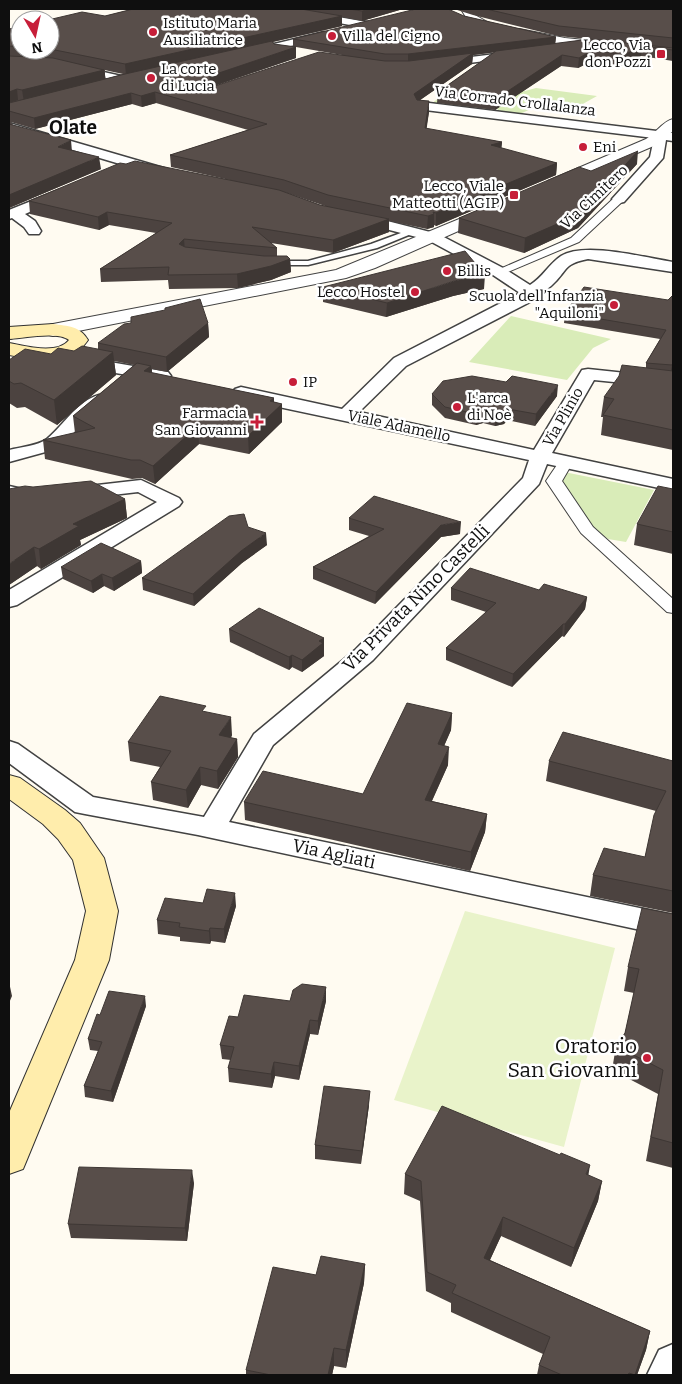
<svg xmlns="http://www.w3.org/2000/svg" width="682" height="1384" font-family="Bitter,serif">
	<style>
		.green { fill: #d9ecb8 }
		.pitch { fill: #e9f3ca }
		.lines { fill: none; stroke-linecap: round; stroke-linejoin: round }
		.service-casing { stroke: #424242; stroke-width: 3 }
		.pedestrian-casing { stroke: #424242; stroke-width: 2 }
		.minor-casing { stroke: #424242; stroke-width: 3 }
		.tertiary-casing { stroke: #424242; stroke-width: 2 }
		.secondary-casing { stroke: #313131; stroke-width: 2 }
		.service { fill: #fff; fill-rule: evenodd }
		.pedestrian { fill: #fff; fill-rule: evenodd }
		.minor { fill: #fff; fill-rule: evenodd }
		.tertiary { fill: #fff; fill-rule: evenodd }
		.secondary { fill: #ffedac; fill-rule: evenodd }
		.wall { fill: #4c4340; fill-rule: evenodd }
		.shaded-wall { fill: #3e3734 }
		.building { fill: #584e4a; stroke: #3e3734 }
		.poi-dot { fill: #c71e39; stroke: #fff; stroke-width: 2 }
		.labels { text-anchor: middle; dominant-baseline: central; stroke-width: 5; stroke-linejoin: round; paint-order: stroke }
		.far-poi-label { font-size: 15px; fill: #0f0f0f; stroke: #fff; text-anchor: start }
		.far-street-label { font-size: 15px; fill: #0f0f0f; stroke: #fff }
		.street-label { font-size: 18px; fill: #0f0f0f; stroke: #fff }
		.far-district-label { font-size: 19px; font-weight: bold; fill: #0f0f0f; stroke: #fff }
		.near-poi-label { font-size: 21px; fill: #0f0f0f; stroke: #fff; text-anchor: end }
	</style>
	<rect width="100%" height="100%" fill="#fffbf1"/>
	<!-- green -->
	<path class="green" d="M462,82L525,91L536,88L597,96L572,110L535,107L520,114L498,112V109H478L432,103Z
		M511,316L611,339L593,348L567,380L469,362Z
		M564,472L654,490L626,542L608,539L594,528L559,480Z"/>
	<!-- pitch -->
	<path class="pitch" d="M465,911L615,948L564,1147L394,1100Z"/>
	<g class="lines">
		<!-- service casing -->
		<g class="service-casing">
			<path id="service" d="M409,230L416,232L377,248L308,265H275L271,263L275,261H308L371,244Z"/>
		</g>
		<!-- pedestrian casing -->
		<g class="pedestrian-casing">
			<path id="pedestrian" d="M619,196L624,199L623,201L579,242L503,274L499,276L493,272L571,238L615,197Z
				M566,458L573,462L562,481L593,527L673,599V613L667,612L581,533L546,481L561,459Z"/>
		</g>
		<!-- minor casing -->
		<g class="minor-casing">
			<path id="minor" d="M272,9H292L367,22L372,25L367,28L277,12Z
				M324,32L328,33V37L249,56L244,53L245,51Z
				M520,51L525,54L524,56L438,67L432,64L438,61Z
				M9,58L54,61L126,77L146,73L152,76L150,78L126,83L54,67L9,64Z
				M421,102L673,133V141L666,140L663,158L624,202L619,203L612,199L650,157L654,138L417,109L415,106Z
				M9,123L167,169L169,172L162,176L157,175L9,131Z
				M59,190L66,194L64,197L25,214L35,221L41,231L39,234H29L24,227L12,218L9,219V210Z
				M356,213L438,234L505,269L530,285C543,277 549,264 561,256C585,241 646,258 673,262V272L588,259C562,264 568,271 551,286C544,292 536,295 530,302L406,366L359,412L534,450L582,370L588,369L673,378V388L594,380L552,453L673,479V491L547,464L539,484L373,660L273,745L229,822L673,915V937L198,835L85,814L75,812L9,763V741L18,744L93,797L204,817L254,734L355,650L523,478L529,460L241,399L235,397L232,393L235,389L241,387L342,409L394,358L520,293L493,275L428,240L351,220L349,217Z
				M81,357L162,371L168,372L171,376L168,380L162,381L75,366L72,362L75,358Z
				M99,395L106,397L108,401L106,405L78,428L60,448L9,462V450C20,447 38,446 47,439C64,425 77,401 99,395Z
				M141,480L179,498L182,502L179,506L17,605L9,607V590L157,502L138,492L36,504L9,498V486L36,492Z
				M673,1344V1375H647L659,1350Z"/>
		</g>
		<!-- tertiary casing -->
		<g class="tertiary-casing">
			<path id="tertiary" d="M461,9H471L475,15L489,23L483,26L467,19Z
				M519,29L565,38L673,49V57L565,46L515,34V30Z
				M673,119V131L656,145L558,187L553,189L545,184L548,181L646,139C655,134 663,121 673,119Z
				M493,205L499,207L501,210L499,213L375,268L346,278L53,336L46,334L44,330L46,326L53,324L336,270Z"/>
		</g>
		<!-- secondary casing -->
		<g class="secondary-casing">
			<path id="secondary" d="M53,324C68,326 80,326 88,340C70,367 37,360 9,355V343C26,346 57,355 69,340C58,331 24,338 9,339V327Z
				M9,775L20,778L65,810L80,823L104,858L118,911L109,960L28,1157L23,1169L9,1174V1113L75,960L86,911L73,860L58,839L43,824L9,799Z"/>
		</g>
		<!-- service -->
		<use href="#service" class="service"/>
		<!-- pedestrian -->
		<use href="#pedestrian" class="pedestrian"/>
		<!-- minor -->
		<use href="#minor" class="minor"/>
		<!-- tertiary -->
		<use href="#tertiary" class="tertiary"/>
		<!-- secondary -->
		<use href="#secondary" class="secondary"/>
	</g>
	<!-- wall -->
	<path class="wall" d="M133,9H403L362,21L342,17V26L273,42L274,44L293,47V39L464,16L556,37L555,44L588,39L558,36L473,15L454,9H673V61L641,56L622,66L592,61L578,68L561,66L495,110L437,103L438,92L495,52L473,55L472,64L420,100L429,112L426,129L502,142L501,148L557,163L556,175L436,226L434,225V227L427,229L389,221V232L333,253L271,243L277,248V256L290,259L291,272L271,280L238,288L169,289L168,280L101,282L100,269L156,233L109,225L99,230L30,214L29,201L126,164L230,180L171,167L170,155L248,130L156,103L142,107L132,104L35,129L11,122L13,125L72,150L101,169L9,208V103L19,100L9,103V29L20,27V50H50V20L105,16ZM296,47L342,55L215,86L296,58ZM105,70L109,71L123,74L105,79ZM284,192L328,207L320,205Z
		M637,164L578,228L524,253L458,233L459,218L591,171Z
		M323,287L484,289L453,296L386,317L323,302Z
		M668,300L673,368L672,371H673V450L601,435L603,417H601L604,397L646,368V363L660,339L564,323L565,313Z
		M208,323L209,337L167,372L152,369V373L274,398V402L282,404V422L249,454L199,444L155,484L142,478L132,479L45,459L43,440L75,433L73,416L134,365L114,361L116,375L57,425L25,407L17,408L9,403V360L98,349V343Z
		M432,394L557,396L535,426L507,420L504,424L495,426L483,423L476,425L445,418L432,405Z
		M33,487L125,499L127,518L80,540L81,545L41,569L37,566L9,585Z
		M673,489V554L634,545L637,524Z
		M349,518L460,534L441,537L375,604L313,579V567L369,536L349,530Z
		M248,527L267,545L242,563L194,606L143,590L142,578Z
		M141,561L142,573L114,591L104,586L93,593L63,579L61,567Z
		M451,588L539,590L587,597L585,609L564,637L562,636L512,687L446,660V648L486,612L451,600Z
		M229,629L324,638V656L302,672L292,667L289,670L230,642Z
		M206,712L232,735L231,738L237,739L238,757L218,789L201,785L188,808L153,800L151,782L160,767L130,761L128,742Z
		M452,713L451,730L444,746L448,765L432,801L487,814L485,832L470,871L245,820L244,802L363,794Z
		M549,761H673V913L590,896L593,875L645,857L656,811L546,781Z
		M236,906L225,943L211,941L210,944L180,941V937L158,934L157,920Z
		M673,914V1168L646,1161L658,1094L612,1070L616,1046L625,1033L634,993L624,991L628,967Z
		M290,1001H326L318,1035L310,1034L299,1080L275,1076L272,1088L229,1082L228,1068L231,1060L222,1059L220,1045L238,1017Z
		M146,1006L113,1102L85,1097L84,1086L98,1051L90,1050L88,1039L100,1015Z
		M369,1105L361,1164L315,1159V1145Z
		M405,1174L588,1176L602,1181L598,1201L571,1267L501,1236L490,1260L650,1331L646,1350L637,1375H537L539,1365L543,1354L451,1312V1303L426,1291L420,1201L404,1194Z
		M194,1183L187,1241L71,1238L68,1224Z
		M365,1264L364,1283L346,1368L334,1366L332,1375H246V1370Z"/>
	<!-- shaded-wall -->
	<path class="shaded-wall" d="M371,9H403L362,21V11Z
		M342,16V26L126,75L125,64Z
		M556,37L555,45L473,55L472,64L413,105L408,62V54Z
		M642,46L641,56L622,66L624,55Z
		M296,47V58L210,87V95V76Z
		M593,50L592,61L578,68L579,58Z
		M562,55L561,66L495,110L496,99Z
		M104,70L106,80L24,102L22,90Z
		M17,89L18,100L9,103V92Z
		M155,92L156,103L142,107L141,96Z
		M131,93L132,104L35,129L34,118Z
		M429,101V112L425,140V128Z
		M71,140L72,152L58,147Z
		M502,142L501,153L491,145Z
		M638,151L637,164L578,228L524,253L525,238Z
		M99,157L101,169L9,208V195Z
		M557,163L556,175L436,226V213Z
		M107,212L109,225L99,230L98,217Z
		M434,214V227L427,229L428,216Z
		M389,219V232L333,253V240Z
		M184,239L185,252L179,244Z
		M290,259L291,272L271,280L238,288L237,274Z
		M485,275L484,289L453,296L386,317L387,303L454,281Z
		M208,323L209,337L167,372L166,357Z
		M113,352L116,375L57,425L54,400Z
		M673,362V368L670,376L672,365Z
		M151,366L153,383L144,371Z
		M558,385L557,396L535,426L536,414Z
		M274,398V411L282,404V422L249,454L248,436L270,401Z
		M508,409L507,420L504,424L495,426L496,415Z
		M484,412L483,423L476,425V414Z
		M198,426L199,444L155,484L153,466Z
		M125,499L127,518L80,540L81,545L41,569L39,549L73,524Z
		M461,522L460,534L441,537L375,604L376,592L441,525Z
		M266,533L267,545L242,563L194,606L193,594L241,551Z
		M34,547L37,566L9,585V564Z
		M141,561L142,573L114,591L112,578Z
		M102,574L104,586L93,593L91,581Z
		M587,597L585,609L564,637L565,624Z
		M563,624L562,636L512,687L513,674Z
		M324,638V656L302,672V660L319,641Z
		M292,655V667L289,670V657Z
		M452,713L451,730L437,762L438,744Z
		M231,717L232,735L221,754L219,735Z
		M237,739L238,757L218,789L217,771Z
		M449,747L448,765L424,818L425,800Z
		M200,767L201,785L188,808L186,790Z
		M487,814L485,832L470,871L471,852Z
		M235,893L236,906L225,943L224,929Z
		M210,928L211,941L210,944L209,931Z
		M9,982L12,996L9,1003Z
		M326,987V1001L318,1035V1021Z
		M145,996L146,1006L113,1102L111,1091Z
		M310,1020V1034L299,1080V1066Z
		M274,1062L275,1076L272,1088L271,1074Z
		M370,1091L369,1105L361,1164L362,1151Z
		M590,1165L587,1184L586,1174Z
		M192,1170L194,1183L187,1241L185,1228Z
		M602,1181L598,1201L571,1267L574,1248Z
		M503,1217L501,1236L482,1277L484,1258Z
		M365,1264L364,1283L346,1368V1350Z
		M650,1331L646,1350L637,1375H635Z
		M334,1348V1366L332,1375H328Z"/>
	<!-- building -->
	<path class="building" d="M133,9H301L342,16L125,64L50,49V20H48L82,12L105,16Z
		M349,9H371L362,11Z
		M416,9H448L464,16L556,37L408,54H385L293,39Z
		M486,9H673V38L559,26Z
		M20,27V47L9,46V29Z
		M590,39L673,48V50L642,46L624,55L593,50L579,58L562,55L496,99L438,92L496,51Z
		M272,41L274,44L296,47L210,76V84L215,86L319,52L385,61H409L473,53L414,94L417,100L429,101L425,128L502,142L491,145L557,163L436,213L433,212L434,214L428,216L328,195L284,180L170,155L267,124L155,92L141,96L131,93L34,118L9,111V103L125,74Z
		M9,56L53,58L104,70L22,90L17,89L9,92Z
		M9,124L71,140L58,147L99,157L9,195Z
		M638,151L580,214L525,238L459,218L579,167L591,171Z
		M135,161L279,190L320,205L389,219L333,240L252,227L277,248L184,239L179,244L185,247L264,256H287L290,259L271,266L237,274L168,275L169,267L100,269L172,223L107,212L98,217L29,201L120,163L126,164Z
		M465,251L485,275L454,281L387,303L323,287Z
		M584,287L668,300L673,295V362L672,365L646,363L666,330L565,313Z
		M200,299L208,323L166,357L98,343L124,324L131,323V317L165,310V308Z
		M82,346L113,352L54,400L21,383L14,384L9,381V360L25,349L51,354L58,348L74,351Z
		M137,363L151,366L144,371L274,398L270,401L282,404L248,436L198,426L153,466L140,460H131L43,440L95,428L73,416Z
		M622,365L673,371V430L603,415L614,399L604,397L619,376Z
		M472,376L506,382L512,376L558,385L536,414L508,409L505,413L496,415L484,412L476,414L445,407L432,394L443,381Z
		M91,481L125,499L73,524L79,526L39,549L34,547L9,564V489L25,486L33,487Z
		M658,486L673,489V532L637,524Z
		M374,496L461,522L441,525L376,592L313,567L384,529L349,518Z
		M244,514L248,527L266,533L241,551L193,594L142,578L229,516Z
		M101,543L141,561L112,578L102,574L91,581L61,567Z
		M470,568L539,590L544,584L587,597L565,624H563L513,674L446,648L496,603L451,588Z
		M259,608L324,638L319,641L323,643L302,660L292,655L289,657L229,629Z
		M160,696L206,706L202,711L231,717L219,735L237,739L217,771L200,767L186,790L151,782L171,751L128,742Z
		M407,703L452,713L438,744L449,747L425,800L487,814L471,852L244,802L263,771L363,794Z
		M563,732L673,761V891L593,875L604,848L645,857L654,815L666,791L549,761Z
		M207,889L235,893L224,929L210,928L209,931L179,927L180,923L157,920L165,898L203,903Z
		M642,908L673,914V1143L651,1137L663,1070L616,1046L625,1033L639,969L628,967Z
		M302,984L326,987L318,1021L310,1020L299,1066L274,1062L271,1074L228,1068L234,1047L220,1045L229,1016L238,1017L244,995L290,1001L293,990Z
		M109,991L145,996L111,1091L84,1086L102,1042L88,1039L97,1014L100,1015Z
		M324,1086L370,1091L362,1151L315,1145Z
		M442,1106L560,1155L561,1153L590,1165L586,1174L602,1181L574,1248L503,1217L484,1258L650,1331L635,1375L629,1373L628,1375H562L539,1365L550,1337L452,1293L456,1285L427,1272L421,1181L405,1174Z
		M79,1167L192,1170L185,1228L68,1224Z
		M321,1256L365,1264L346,1350L334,1348L328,1375H271L246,1370L273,1267L316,1275Z"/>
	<!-- markers -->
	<g class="poi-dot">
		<circle cx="153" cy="32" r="5"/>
		<circle cx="332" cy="36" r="5"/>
		<rect x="656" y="49" width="10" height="10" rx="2.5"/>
		<circle cx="151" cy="78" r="5"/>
		<circle cx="583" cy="147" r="5"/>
		<rect x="509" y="190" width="10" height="10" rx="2.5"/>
		<circle cx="447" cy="271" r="5"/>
		<circle cx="415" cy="292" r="5"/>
		<circle cx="614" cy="305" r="5"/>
		<circle cx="293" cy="382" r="5"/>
		<circle cx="457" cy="407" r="5"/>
		<path d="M254.5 414.5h5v5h5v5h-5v5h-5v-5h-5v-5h5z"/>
		<circle cx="647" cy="1058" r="5"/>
	</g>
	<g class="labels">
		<!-- far-poi labels -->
		<g class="far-poi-label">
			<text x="163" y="23">Istituto Maria<tspan x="163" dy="17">Ausiliatrice</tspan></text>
			<text x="342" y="36">Villa del Cigno</text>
			<text x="651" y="45" text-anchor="end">Lecco, Via<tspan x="651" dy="17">don Pozzi</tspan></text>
			<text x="161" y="69">La corte<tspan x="161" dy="17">di Lucia</tspan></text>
			<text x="593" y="147">Eni</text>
			<text x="504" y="186" text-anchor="end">Lecco, Viale<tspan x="504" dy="17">Matteotti (AGIP)</tspan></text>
			<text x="457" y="271">Billis</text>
			<text x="405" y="292" text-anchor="end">Lecco Hostel</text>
			<text x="604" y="296" text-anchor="end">Scuola dell’Infanzia<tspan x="604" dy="17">"Aquiloni"</tspan></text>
			<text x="303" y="382">IP</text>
			<text x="467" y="398">L'arca<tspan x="467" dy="17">di Noè</tspan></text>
			<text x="247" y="413" text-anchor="end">Farmacia<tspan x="247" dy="17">San Giovanni</tspan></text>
		</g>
		<!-- far-street labels -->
		<g class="far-street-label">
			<text transform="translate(515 101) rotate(7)">Via Corrado Crollalanza</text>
			<text transform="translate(594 197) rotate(-43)">Via Cimitero</text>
			<text transform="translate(563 417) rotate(-60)">Via Plinio</text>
			<text transform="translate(399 426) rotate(12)">Viale Adamello</text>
		</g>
		<!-- street labels -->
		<g class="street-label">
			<text transform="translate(416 598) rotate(-45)">Via Privata Nino Castelli</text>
			<text transform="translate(334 854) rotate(12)">Via Agliati</text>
		</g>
		<!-- far-district labels -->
		<g class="far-district-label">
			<text x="73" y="127">Olate</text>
		</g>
		<!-- near-poi labels -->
		<g class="near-poi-label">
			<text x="637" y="1046">Oratorio<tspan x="637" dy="24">San Giovanni</tspan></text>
		</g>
	</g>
	<!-- border -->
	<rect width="682" height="1384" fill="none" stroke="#0f0f0f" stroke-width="20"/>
	<!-- north arrow -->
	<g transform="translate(35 35) rotate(171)"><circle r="24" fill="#ffffff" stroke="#9f9f9f"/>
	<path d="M0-4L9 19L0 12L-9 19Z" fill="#c71e39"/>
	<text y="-8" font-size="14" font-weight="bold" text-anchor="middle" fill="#0f0f0f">N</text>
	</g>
</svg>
